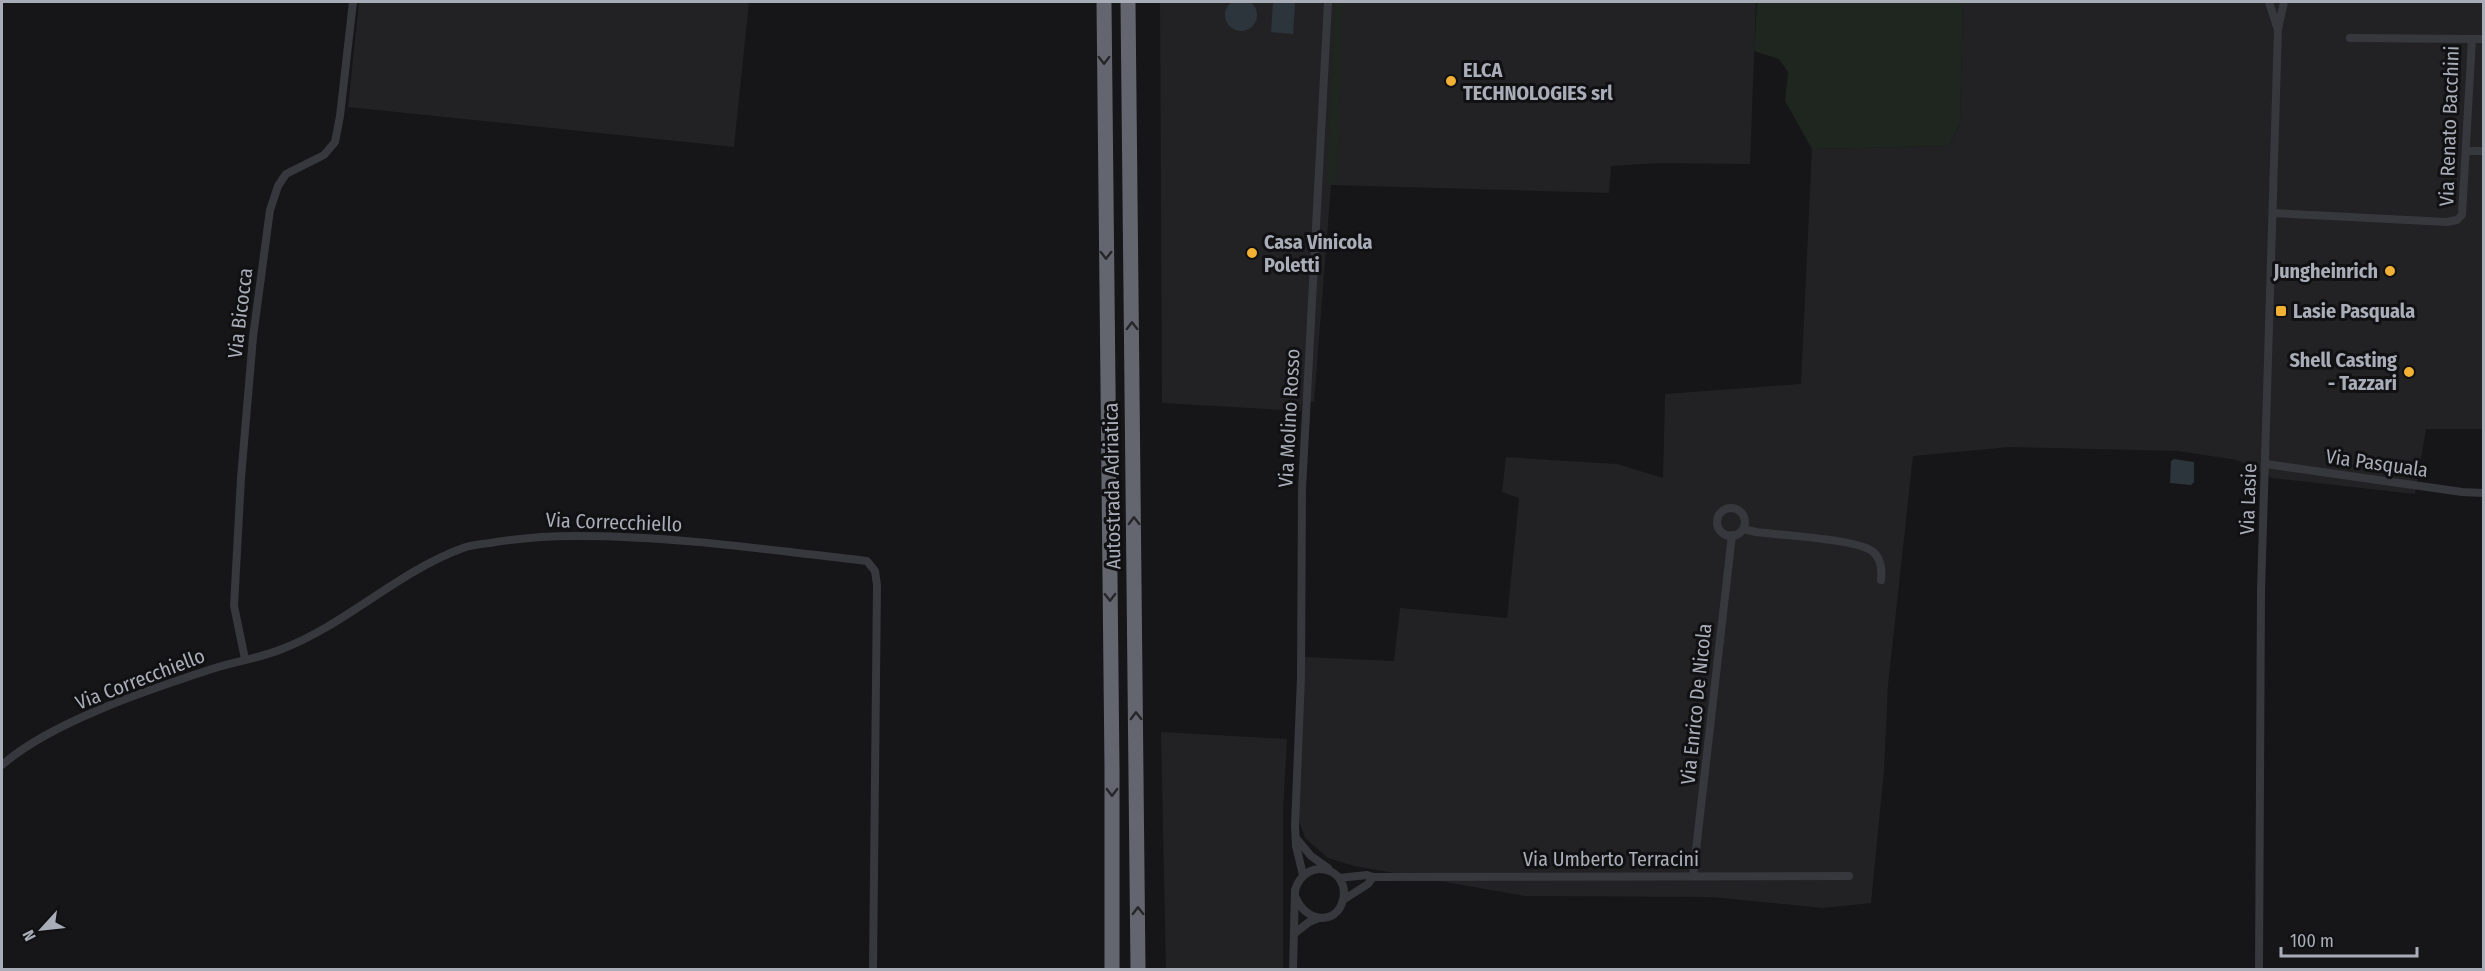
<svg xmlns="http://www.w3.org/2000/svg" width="2485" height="971" font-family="'Fira Sans Condensed',sans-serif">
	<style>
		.built { fill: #222225 }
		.green { fill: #1e261f }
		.water { fill: #2c353c }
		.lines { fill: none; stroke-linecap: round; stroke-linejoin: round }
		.street { stroke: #37383d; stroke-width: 8 }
		.highway { stroke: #63666e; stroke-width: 15 }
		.oneway { stroke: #26262a }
		.poi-dot { fill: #f2b134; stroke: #111113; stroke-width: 2 }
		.labels { text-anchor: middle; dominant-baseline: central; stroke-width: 6; stroke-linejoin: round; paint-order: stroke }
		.poi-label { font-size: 20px; font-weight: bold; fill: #a8adb8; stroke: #111113; text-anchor: start }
		.street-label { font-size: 20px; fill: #a8adb8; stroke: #111113 }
	</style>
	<rect width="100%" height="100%" fill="#161618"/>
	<!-- built -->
	<path class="built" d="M359,2H749L734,147L348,107Z
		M1160,2H1756L1750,164L1658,163L1611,166L1609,193L1331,185L1314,402L1302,401L1301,411L1162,403Z
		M1963,2H2483V429H2426L2415,494L2272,478L2237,460L2178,451L2010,447L1913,456L1888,685L1884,770L1871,903L1823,908L1712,897L1525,896L1354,866L1328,858L1305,838L1298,818L1305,657L1394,661L1400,608L1507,618L1519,498L1502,492L1506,457L1617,464L1663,478L1665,394L1801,384L1812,149L1949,146L1960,122Z
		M1161,732L1287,739L1283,811V969H1166Z"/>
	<!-- green -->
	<path class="green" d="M1335,2H1342L1337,183L1327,184Z
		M1757,2H1963L1960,122L1949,146L1812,149L1785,101L1788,72L1779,59L1754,51Z"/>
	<!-- water -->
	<path class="water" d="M1225 15a16 16 0 1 1 32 0a16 16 0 1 1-32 0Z
		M1273,2H1295L1293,34L1271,32Z
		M2174,459L2194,462V482L2191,485L2170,483L2171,461Z"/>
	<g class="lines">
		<!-- street -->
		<path class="street" d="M2269,2L2277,27
			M2472,39H2484
			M2467,151H2484
			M2273,213L2447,222L2457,220L2462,215L2472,39L2350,38
			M2266,464L2462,492L2484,493
			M1717 522a14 14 0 1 1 28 0a14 14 0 1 1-28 0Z
			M1743,529L1756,532C1780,535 1855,539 1872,551C1882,558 1882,570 1881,580
			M245,659L234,606L241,478L253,337L270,210L278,186L286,174L324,155L335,142L340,116L353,2
			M2,765C52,721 151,689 215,668C237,661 260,658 282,649C347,624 397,572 463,548C471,545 481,544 490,543C519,538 547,536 577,536C674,536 770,550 867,561L875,571L877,585L873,970
			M1296,838L1311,856L1328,868
			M1303,875L1296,846L1295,826L1301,677L1302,489L1328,2
			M1693,876L1732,535
			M1339,878L1367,875L1373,877L1849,876
			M1343,900L1368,884L1373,877
			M1295,933L1309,922L1319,918
			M1293,970L1295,890C1306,855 1351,868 1343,900C1336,927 1305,921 1296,898
			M2259,970L2261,591L2278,29L2284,2"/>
		<!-- highway -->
		<path class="highway" d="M1104,2L1112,769V970
			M1128,2L1138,970"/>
	</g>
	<!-- one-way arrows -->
	<defs><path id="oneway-chevron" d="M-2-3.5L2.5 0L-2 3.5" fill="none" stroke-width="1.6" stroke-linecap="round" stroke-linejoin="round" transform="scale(1.5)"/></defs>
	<g class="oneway">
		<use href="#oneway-chevron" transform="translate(1104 60) rotate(90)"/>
		<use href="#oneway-chevron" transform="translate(1106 255) rotate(90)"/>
		<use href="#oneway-chevron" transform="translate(1132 326) rotate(-91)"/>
		<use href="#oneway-chevron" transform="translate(1134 521) rotate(-91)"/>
		<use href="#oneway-chevron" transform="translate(1110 597) rotate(89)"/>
		<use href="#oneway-chevron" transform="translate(1136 716) rotate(-91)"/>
		<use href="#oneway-chevron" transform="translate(1112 792) rotate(90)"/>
		<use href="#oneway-chevron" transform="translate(1138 911) rotate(-91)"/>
	</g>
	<!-- markers -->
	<g class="poi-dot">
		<circle cx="1451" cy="81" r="6"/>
		<circle cx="1252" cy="253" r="6"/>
		<circle cx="2390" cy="271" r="6"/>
		<rect x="2275" y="305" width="12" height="12" rx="3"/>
		<circle cx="2409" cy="372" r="6"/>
	</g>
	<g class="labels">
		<!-- poi labels -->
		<g class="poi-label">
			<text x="1463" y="70">ELCA<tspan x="1463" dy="23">TECHNOLOGIES srl</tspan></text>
			<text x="1264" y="242">Casa Vinicola<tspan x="1264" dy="23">Poletti</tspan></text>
			<text x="2378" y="271" text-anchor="end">Jungheinrich</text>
			<text x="2293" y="311">Lasie Pasquala</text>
			<text x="2397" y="360" text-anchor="end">Shell Casting<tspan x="2397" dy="23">- Tazzari</tspan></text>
		</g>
		<!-- street labels -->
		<g class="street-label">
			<text transform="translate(2449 126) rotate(-88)">Via Renato Bacchini</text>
			<text transform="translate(240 313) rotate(-83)">Via Bicocca</text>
			<text transform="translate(1289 418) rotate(-87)">Via Molino Rosso</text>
			<text transform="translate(2377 463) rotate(8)">Via Pasquala</text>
			<text transform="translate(1112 486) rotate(-91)">Autostrada Adriatica</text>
			<text transform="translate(2248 499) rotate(-88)">Via Lasie</text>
			<text transform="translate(614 522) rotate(2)">Via Correcchiello</text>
			<text transform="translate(140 679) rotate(-21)">Via Correcchiello</text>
			<text transform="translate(1696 704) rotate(-84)">Via Enrico De Nicola</text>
			<text x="1611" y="859">Via Umberto Terracini</text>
		</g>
	</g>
	<!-- border -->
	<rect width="2485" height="971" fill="none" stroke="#a8adb8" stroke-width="6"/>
	<!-- north arrow -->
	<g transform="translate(42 929) rotate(243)" stroke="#111113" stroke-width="4.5" paint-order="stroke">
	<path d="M0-4.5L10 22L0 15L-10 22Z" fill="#a8adb8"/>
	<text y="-9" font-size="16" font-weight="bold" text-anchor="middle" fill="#a8adb8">N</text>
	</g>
	<!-- scale -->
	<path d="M2281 947v9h136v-9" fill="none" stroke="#a8adb8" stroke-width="3"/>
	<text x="2290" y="947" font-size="18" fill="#a8adb8" stroke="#111113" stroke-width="4.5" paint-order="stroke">100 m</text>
</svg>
